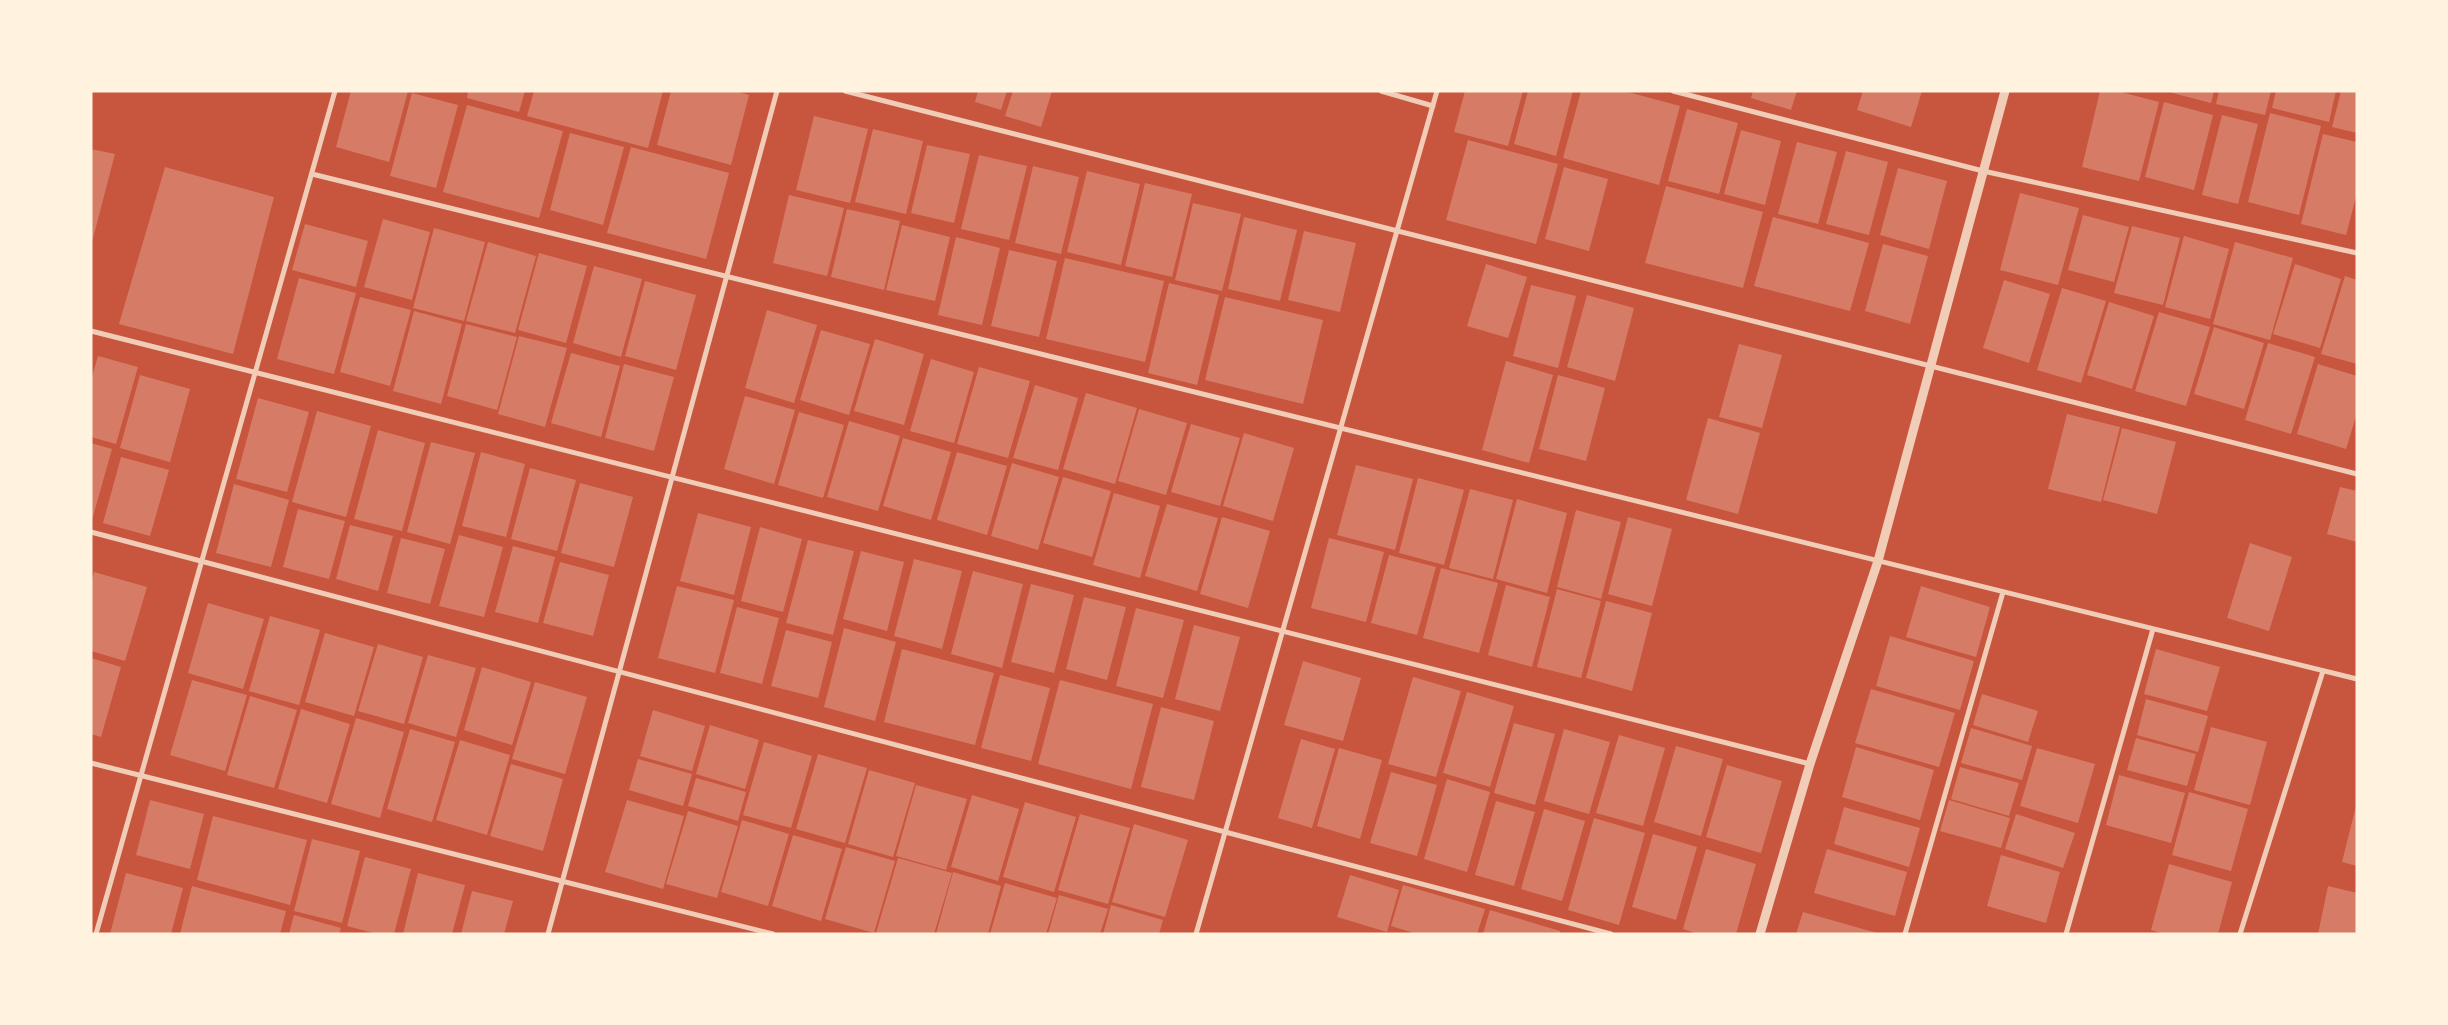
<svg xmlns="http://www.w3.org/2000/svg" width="2448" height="1025" font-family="'Exo 2',sans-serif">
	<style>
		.building { fill: #d67c66 }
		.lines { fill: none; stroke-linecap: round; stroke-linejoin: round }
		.minor { stroke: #f1ccb7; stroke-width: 5 }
		.tertiary { stroke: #f1ccb7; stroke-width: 9 }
	</style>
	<rect width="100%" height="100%" fill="#c8553d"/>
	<!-- building -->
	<path class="building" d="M351,91H408L389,162L336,147Z
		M468,91H525L519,112L467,98Z
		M534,91H663L648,148L527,116Z
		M671,91H736L749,95L731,165L657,145Z
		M978,91H1007L1001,110L975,102Z
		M1013,91H1052L1041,127L1005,116Z
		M1465,91H1523L1508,146L1454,132Z
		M1528,91H1573L1556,156L1514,144Z
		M1581,91H1624L1680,106L1659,185L1563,158Z
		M1753,91H1797L1791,110L1751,98Z
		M1863,91H1922L1911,127L1857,110Z
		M2100,91H2117L2159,102L2139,181L2082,167Z
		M2165,91H2214L2211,103Z
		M2219,91H2271L2265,115L2216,104Z
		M2276,91H2336L2329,122L2272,108Z
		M2341,91H2357V133L2332,127Z
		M412,93L458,105L436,188L390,176Z
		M2164,102L2213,115L2194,190L2145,177Z
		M467,105L563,131L539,218L443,192Z
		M1687,109L1738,123L1719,194L1668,181Z
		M2270,113L2321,126L2299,215L2248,202Z
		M2222,115L2258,124L2238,204L2202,195Z
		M814,116L868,129L850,203L796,190Z
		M873,129L923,141L906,214L855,202Z
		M1741,130L1781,141L1765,205L1724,194Z
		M570,133L624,147L603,225L550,210Z
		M2323,134L2357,142V193L2346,235L2301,224Z
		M1468,140L1558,164L1536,244L1446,220Z
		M1797,142L1837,152L1818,224L1778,214Z
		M927,145L970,154L954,223L911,213Z
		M631,147L729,173L706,259L607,233Z
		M91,149L115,154L92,242H91Z
		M1846,151L1888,162L1869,235L1826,224Z
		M979,155L1027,166L1009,240L961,229Z
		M1033,166L1079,177L1061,254L1015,243Z
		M165,167L274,197L233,354L119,324Z
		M1564,167L1608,179L1589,251L1545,239Z
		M1898,168L1947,181L1929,249L1880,235Z
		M1087,171L1140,184L1121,265L1067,252Z
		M1145,183L1192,194L1172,277L1125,266Z
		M1666,186L1763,212L1743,288L1645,263Z
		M2020,193L2079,208L2058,285L2000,270Z
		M789,195L844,208L827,276L773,263Z
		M1193,203L1241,214L1222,291L1175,280Z
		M847,209L900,221L884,290L831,277Z
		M2083,215L2129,227L2114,282L2068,270Z
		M1244,217L1297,230L1280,301L1228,289Z
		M1773,217L1869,243L1850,311L1754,286Z
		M383,219L430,232L412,300L364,287Z
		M305,224L368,241L356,287L292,270Z
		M902,225L950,237L935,301L886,290Z
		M2132,226L2180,238L2163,305L2114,293Z
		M434,228L485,242L464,321L413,308Z
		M1304,231L1356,243L1340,312L1288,300Z
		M2184,236L2229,249L2210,319L2165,307Z
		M956,237L1000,248L982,325L938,315Z
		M488,242L536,256L515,333L466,321Z
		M2235,242L2293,258L2270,340L2213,324Z
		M1883,244L1928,256L1910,324L1865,311Z
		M1009,250L1057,261L1039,337L991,326Z
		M539,253L587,266L566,343L518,330Z
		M1065,258L1164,281L1145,362L1046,339Z
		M1486,264L1527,277L1508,338L1467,326Z
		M2295,264L2341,279L2320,348L2273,334Z
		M594,266L642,279L621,357L573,343Z
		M2345,276L2357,280V364L2321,354Z
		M299,278L356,293L334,374L277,359Z
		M2004,280L2050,294L2029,363L1983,348Z
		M645,281L696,295L676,370L625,356Z
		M1169,283L1219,295L1197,385L1148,373Z
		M1531,285L1576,296L1558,368L1513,356Z
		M2062,288L2106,301L2081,383L2037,370Z
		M1587,295L1634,308L1615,381L1567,367Z
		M360,297L411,310L390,386L340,372Z
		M1225,297L1323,320L1303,404L1205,380Z
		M2109,302L2154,316L2132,389L2087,375Z
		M767,310L817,325L794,403L745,388Z
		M414,311L462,324L441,404L393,391Z
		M2159,312L2210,327L2186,406L2135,391Z
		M466,324L517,337L497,410L447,396Z
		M2214,327L2264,343L2244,409L2194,394Z
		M821,330L870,344L849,415L800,400Z
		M519,336L567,348L545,427L498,414Z
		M875,339L924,354L904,425L854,411Z
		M2268,343L2315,357L2291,434L2245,420Z
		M1739,344L1782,355L1762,428L1719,417Z
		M571,353L620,366L601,437L551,423Z
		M98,356L138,367L116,444L91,437V380Z
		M931,359L974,372L954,443L910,431Z
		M1506,361L1553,375L1529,463L1482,450Z
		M624,364L674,377L654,451L605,438Z
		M2318,364L2357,376V413L2346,449L2297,434Z
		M979,367L1030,381L1008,458L957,444Z
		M140,375L190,389L170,462L120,448Z
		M1558,375L1605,388L1586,461L1539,449Z
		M1035,385L1078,398L1058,470L1013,458Z
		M1086,393L1137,408L1115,484L1063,469Z
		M745,396L795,410L774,484L724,469Z
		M258,398L309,412L287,492L236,479Z
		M1139,409L1187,423L1166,495L1118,481Z
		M317,411L371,426L346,517L292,502Z
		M799,412L844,425L823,498L778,485Z
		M2067,414L2120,427L2101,502L2048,489Z
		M1708,418L1760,433L1738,514L1686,500Z
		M849,421L900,436L878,511L827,497Z
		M1191,424L1240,438L1220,506L1171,492Z
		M2122,428L2176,442L2157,514L2103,500Z
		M378,430L425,443L402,531L354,519Z
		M1244,433L1294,448L1273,521L1223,506Z
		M903,438L951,452L931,520L883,506Z
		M431,442L475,453L450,544L407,532Z
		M91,443L112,449L92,520H91Z
		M481,452L525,464L506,537L462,526Z
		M957,452L1007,466L987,535L937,520Z
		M121,457L169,470L150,536L103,523Z
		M1012,463L1059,477L1038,550L991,536Z
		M1356,465L1413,479L1395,550L1337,535Z
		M530,468L576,480L557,551L511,539Z
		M1063,477L1111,491L1092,557L1043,543Z
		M1418,478L1464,490L1444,565L1399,553Z
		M580,483L633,497L614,567L561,553Z
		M234,484L289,500L271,567L216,553Z
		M2340,487L2357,491V542L2327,534Z
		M1470,489L1513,500L1493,579L1449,568Z
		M1114,493L1160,506L1140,578L1093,565Z
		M1517,499L1567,513L1547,593L1496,579Z
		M1167,504L1218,518L1197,591L1145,576Z
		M298,509L345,521L329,579L283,567Z
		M1576,510L1621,522L1601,599L1557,587Z
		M698,513L751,527L734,595L680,581Z
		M1222,517L1270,531L1248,608L1200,594Z
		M1628,517L1672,529L1652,606L1608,594Z
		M350,525L393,536L378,591L336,579Z
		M760,527L802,539L783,612L741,601Z
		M459,535L503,547L484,617L439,606Z
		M401,538L445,549L430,604L387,593Z
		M1329,538L1384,552L1366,622L1311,608Z
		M808,540L854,551L833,635L786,623Z
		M2250,543L2292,557L2269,631L2227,618Z
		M513,546L555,557L538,623L495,612Z
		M861,551L904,562L887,631L843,619Z
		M1389,555L1436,567L1417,635L1371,623Z
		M914,559L962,571L942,649L894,636Z
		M560,562L609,575L593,636L543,623Z
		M1441,568L1498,583L1479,653L1423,638Z
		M973,571L1023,584L1002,668L951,654Z
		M94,572L147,587L125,661L91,651V582Z
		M1031,584L1074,595L1054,673L1011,662Z
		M1506,585L1550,597L1532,667L1488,655Z
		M677,586L734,600L715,673L658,658Z
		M1921,586L1990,607L1976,657L1906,637Z
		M1557,589L1601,601L1581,678L1537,667Z
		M1084,597L1126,607L1107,680L1066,669Z
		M1606,601L1652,613L1632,691L1586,678Z
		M208,603L264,619L243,689L188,673Z
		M737,607L779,618L762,684L720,673Z
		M1136,608L1184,620L1163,698L1116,686Z
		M270,616L320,630L299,705L249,691Z
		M1194,625L1240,637L1220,711L1175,699Z
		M844,628L896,642L875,721L824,707Z
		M786,630L832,642L818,698L771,686Z
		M325,633L374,647L354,716L305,702Z
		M1890,636L1974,661L1960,710L1876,686Z
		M378,644L423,657L404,724L358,711Z
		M902,649L994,673L975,745L884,722Z
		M2156,649L2220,667L2207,711L2144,694Z
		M428,655L476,668L456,737L408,723Z
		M91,658L121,667L101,737L91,734Z
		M1303,661L1361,678L1343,741L1284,725Z
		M482,667L531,682L512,745L464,730Z
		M1000,675L1050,688L1031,761L981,748Z
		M1413,677L1461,691L1436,777L1388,764Z
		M192,680L247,695L225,771L170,755Z
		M1060,680L1153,704L1131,789L1038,764Z
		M535,682L587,697L565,774L512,759Z
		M1871,689L1955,713L1939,767L1855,743Z
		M1467,692L1514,706L1490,787L1443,773Z
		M1982,694L2038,711L2028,742L1973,725Z
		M250,696L297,710L274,788L227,775Z
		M2146,699L2208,716L2198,752L2137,735Z
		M1161,707L1214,721L1194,800L1141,787Z
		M301,709L350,724L327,803L278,789Z
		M653,710L705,726L692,771L640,756Z
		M356,718L404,732L380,818L331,804Z
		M1514,723L1555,734L1535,805L1494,793Z
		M710,725L759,740L745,789L696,774Z
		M2211,727L2267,742L2250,805L2194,790Z
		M1971,728L2032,746L2022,780L1961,763Z
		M410,729L455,742L432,822L387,809Z
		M1564,729L1610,742L1589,814L1544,801Z
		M1619,735L1665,748L1643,826L1596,813Z
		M2136,738L2196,754L2187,786L2127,770Z
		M1301,739L1335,749L1312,828L1278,818Z
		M460,740L510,755L487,835L436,820Z
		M764,742L812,756L791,828L743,815Z
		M1676,746L1723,759L1701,836L1654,822Z
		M1856,747L1934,770L1920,820L1842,797Z
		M1339,748L1382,760L1360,839L1317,826Z
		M2037,748L2095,764L2078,823L2020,806Z
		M818,754L867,768L845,843L796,829Z
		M638,759L692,774L683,806L629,790Z
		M511,764L563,779L543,851L490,836Z
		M1727,765L1782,781L1761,853L1706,837Z
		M1960,767L2019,783L2009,816L1951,799Z
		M869,770L915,783L893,857L848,844Z
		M1391,772L1437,785L1417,856L1370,843Z
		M2119,775L2185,793L2171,843L2106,825Z
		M696,778L746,792L738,821L688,806Z
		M1447,779L1490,792L1467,872L1424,859Z
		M916,785L967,799L946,870L896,856Z
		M2189,792L2248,809L2231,871L2172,855Z
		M972,795L1019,809L998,881L951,867Z
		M150,800L204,814L190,869L136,855Z
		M627,800L684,816L663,889L605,872Z
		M1949,800L2010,818L2001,848L1940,831Z
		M1496,801L1535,812L1514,886L1475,875Z
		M1025,802L1076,817L1054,892L1003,877Z
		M2356,806L2357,807V866L2342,862Z
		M1844,807L1920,828L1909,867L1834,844Z
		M1544,809L1585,821L1562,901L1521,889Z
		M688,811L738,826L717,898L666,884Z
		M1080,814L1130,828L1108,904L1058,890Z
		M2016,814L2075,833L2063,868L2005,849Z
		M213,816L307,840L290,905L197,880Z
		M1594,818L1645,833L1619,925L1568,910Z
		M742,820L789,834L768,906L721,892Z
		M1134,824L1188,840L1165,917L1112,902Z
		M1653,834L1697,847L1676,920L1632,907Z
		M793,835L842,849L821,921L772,906Z
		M312,839L360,851L342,923L294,911Z
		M846,847L895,861L874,933L825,919Z
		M1706,849L1756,864L1736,934H1698L1683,929Z
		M1827,849L1907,872L1895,916L1814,893Z
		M2001,855L2060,872L2046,923L1987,906Z
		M365,857L411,869L394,934H377L347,926Z
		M898,858L952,873L934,934L876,933Z
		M2169,864L2232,882L2218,934H2164L2151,930Z
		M953,872L1001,886L988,934H936Z
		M126,873L183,888L171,934H110Z
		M418,873L465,885L452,934H403Z
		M1350,875L1399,890L1387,932L1337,917Z
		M1005,883L1057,898L1046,934H990Z
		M1403,885L1485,909L1477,934H1417L1391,926Z
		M192,886L286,911L280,934H180Z
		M2328,886L2357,893V934H2318Z
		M472,891L513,901L504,934H461Z
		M1059,895L1108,909L1100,934H1048Z
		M1111,905L1163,920L1159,934H1103Z
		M1490,910L1560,931V934H1483Z
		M1803,912L1877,933V934H1796Z
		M294,915L341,928L339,934H289Z"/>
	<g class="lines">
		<!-- minor -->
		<path class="minor" d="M845,91L2357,474
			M1381,91L1433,106
			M1673,91L1983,171L2357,253
			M312,174L2357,679
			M91,331L1810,764
			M91,532L1611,934
			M91,763L773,934
			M96,934L335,91
			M548,934L777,91
			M1196,934L1437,91
			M1905,934L2003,592
			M2066,934L2153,629
			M2240,934L2323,671"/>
		<!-- tertiary -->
		<path class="tertiary" d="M1760,934L1810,764L1878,561L2005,91"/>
	</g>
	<!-- border -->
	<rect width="2448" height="1025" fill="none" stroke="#fff3e0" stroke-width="185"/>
</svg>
